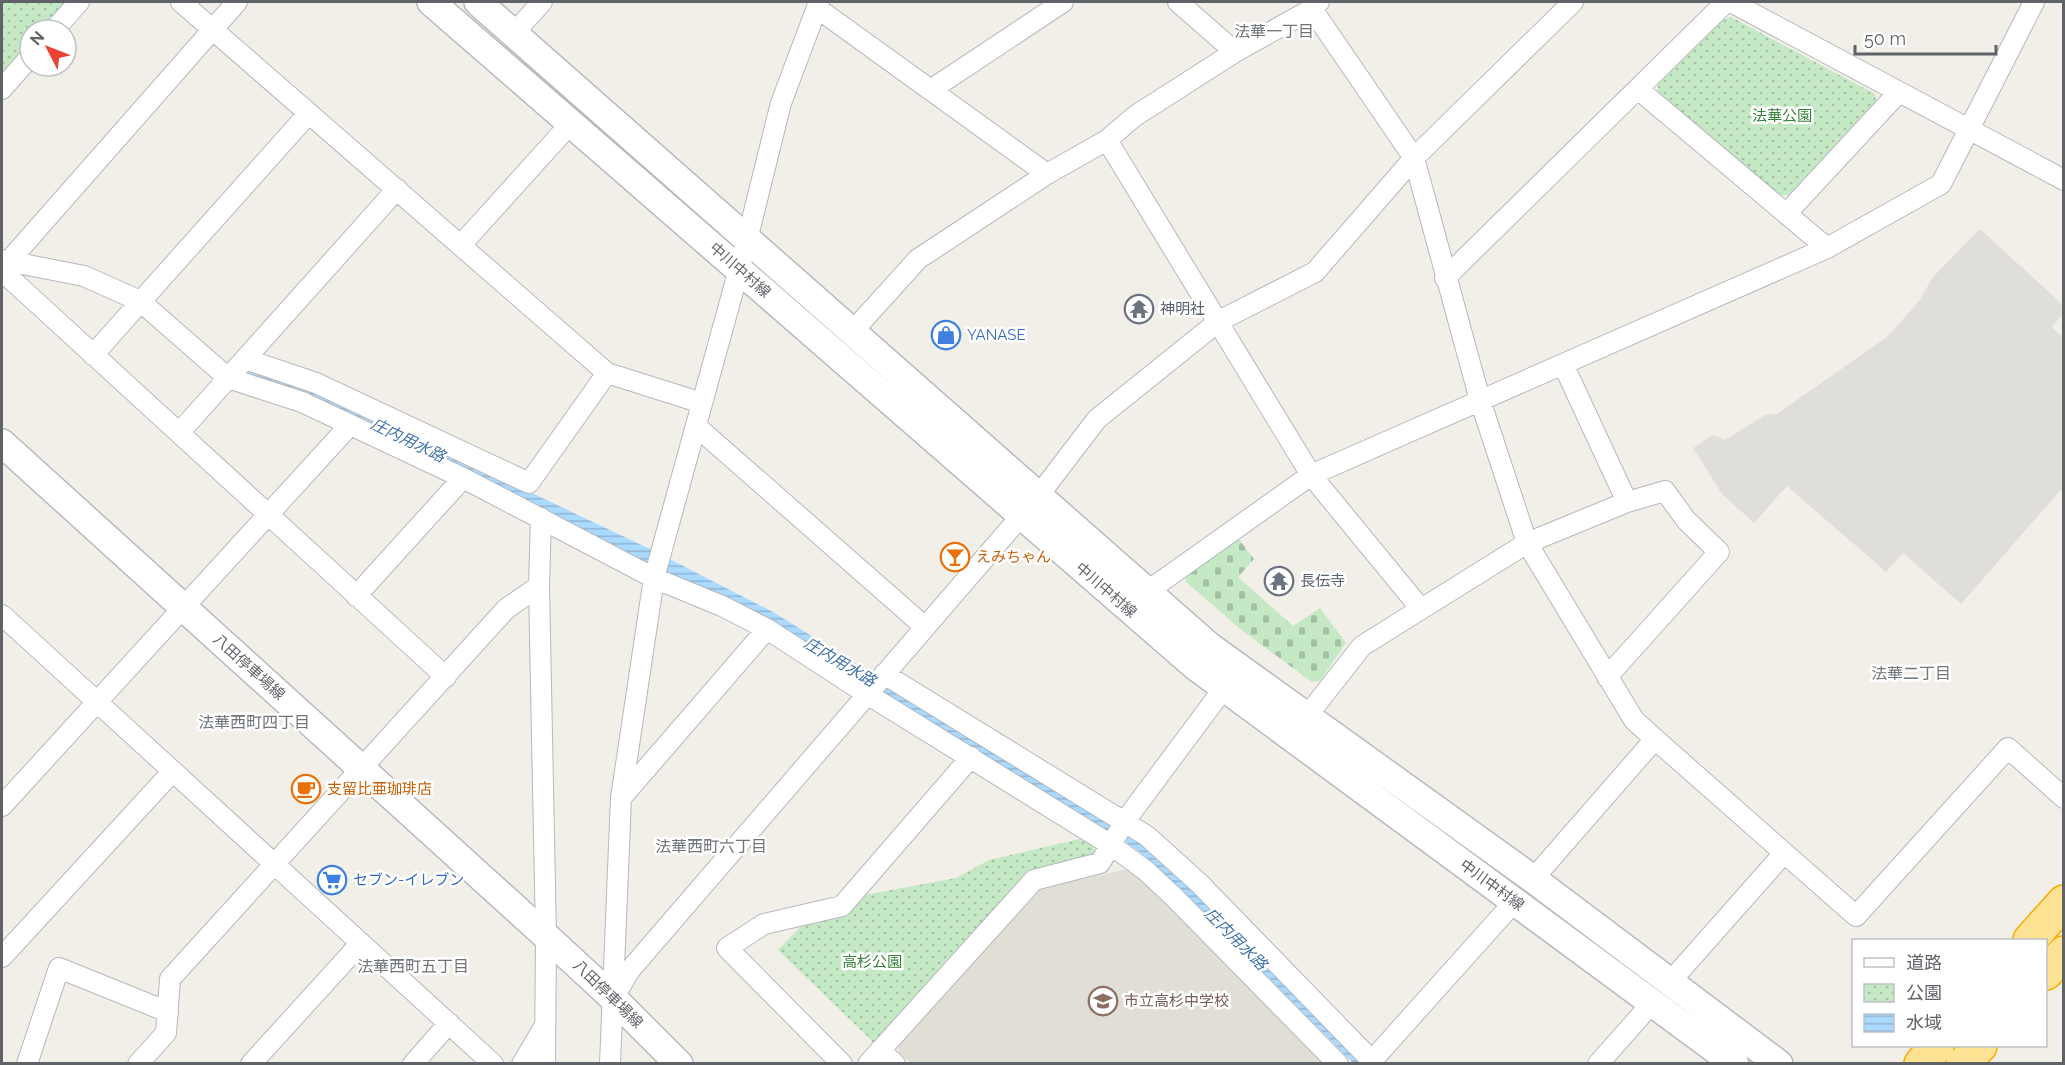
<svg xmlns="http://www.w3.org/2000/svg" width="2065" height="1065" font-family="Raleway,'Noto Sans JP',sans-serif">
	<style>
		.industrial { fill: #e0deda }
		.education { fill: #e1ded6 }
		.cemetery { fill: url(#cemetery-stones) }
		.park { fill: url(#park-dots) }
		.water { fill: url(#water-rules) }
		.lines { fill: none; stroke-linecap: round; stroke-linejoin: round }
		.street-casing { stroke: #b5b8bc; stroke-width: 22 }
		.secondary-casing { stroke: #b6babf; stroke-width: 30 }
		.highway-casing { stroke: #f9ab00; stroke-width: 36 }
		.street { stroke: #fff; stroke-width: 20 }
		.secondary { stroke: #fff; stroke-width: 27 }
		.highway { stroke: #fde293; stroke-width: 33 }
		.labels { text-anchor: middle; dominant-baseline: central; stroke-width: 5; stroke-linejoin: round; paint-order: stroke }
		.park-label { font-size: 15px; fill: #348238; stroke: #fff }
		.street-label { font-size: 15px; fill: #5f6368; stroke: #fff }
		.worship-label { font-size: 15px; fill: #5b616d; stroke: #fff; text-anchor: start }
		.shop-label { font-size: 15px; fill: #366cbe; stroke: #fff; text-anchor: start }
		.food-label { font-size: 15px; fill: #c56008; stroke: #fff; text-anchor: start }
		.education-label { font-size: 15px; fill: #785e54; stroke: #fff; text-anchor: start }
		.neighbourhood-label { font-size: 16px; fill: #70757a; stroke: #fff }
		.water-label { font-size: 16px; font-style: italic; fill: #4174aa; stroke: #fff }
	</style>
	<defs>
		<pattern id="cemetery-stones" width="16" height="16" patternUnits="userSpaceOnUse" patternTransform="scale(1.5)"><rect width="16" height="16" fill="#c5e8c5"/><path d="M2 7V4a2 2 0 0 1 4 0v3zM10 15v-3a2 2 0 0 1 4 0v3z" fill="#a3c0a4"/></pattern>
		<pattern id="park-dots" width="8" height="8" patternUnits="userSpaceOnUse" patternTransform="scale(1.5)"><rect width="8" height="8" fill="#c5e8c5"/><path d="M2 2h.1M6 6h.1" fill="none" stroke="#a3c0a4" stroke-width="1.8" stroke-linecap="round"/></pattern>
		<pattern id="water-rules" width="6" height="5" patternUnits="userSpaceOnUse" patternTransform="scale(1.5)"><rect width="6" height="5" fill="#aadaff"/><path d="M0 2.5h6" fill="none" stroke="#8eb4d2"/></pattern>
	</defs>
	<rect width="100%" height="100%" fill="#f1efe8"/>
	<!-- industrial -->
	<path class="industrial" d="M1980,229L2063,305V314L2052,327L2063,338L2064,486L1961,604L1903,553L1886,572L1787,486L1754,523L1722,494L1693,448L1713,435L1725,440L1765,415L1777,414L1887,337L1920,300L1932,278Z"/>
	<!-- education -->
	<path class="education" d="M1134,868L1333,1063H911L899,1052V1041L1040,887Z"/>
	<!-- cemetery -->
	<path class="cemetery" d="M1238,538L1254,559L1238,577L1293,626L1320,608L1346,643L1320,681L1312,682L1244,632L1186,582V575Z"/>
	<!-- park -->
	<path class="park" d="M2,2H69L44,30H30V45L2,78Z
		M1731,17L1875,94L1877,107L1793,195H1779L1658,93V81L1723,20Z
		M1088,837L1095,841L1093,858L1028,872L875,1044L778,950L804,923L865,895L956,878L989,860Z"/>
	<!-- water -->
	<path class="water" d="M249,369L310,388L650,549L773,612L1127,832L1189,885L1366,1063H1353L1188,896L1140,852L1124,841L772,623L242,377Z"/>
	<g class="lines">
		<!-- street casing -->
		<g class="street-casing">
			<path id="street" d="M181,2L607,373L702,403
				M1178,2L1235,52
				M1731,2L2064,180
				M817,8L1047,174
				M1312,9L1414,158L1480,400L1527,543L1634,720L1655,739L1533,879
				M54,30L79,2
				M514,33L542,2
				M2,89L30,57
				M932,89L1063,2
				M1638,89L1827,248
				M1107,140L1311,475L1421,609
				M1786,214L1899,92
				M461,245L571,123
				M2,260L84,276L140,301L228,378L302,402L463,478L654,578L722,606L767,629L867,694L1111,845L1145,870L1173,896L1338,1064
				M2,269L237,2
				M2,271L446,677
				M1445,278L1726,2
				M852,332L918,259L1047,174L1107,140L1135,116L1235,52L1312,9L1319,2
				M93,355L309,113
				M245,359L316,383L529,483L607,373
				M696,426L925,627
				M179,433L397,189
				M1039,495L1097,419L1219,321L1315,272L1414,158L1573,2
				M541,518L539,586L546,936L545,1064
				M356,596L463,478
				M1138,598L1311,475L1827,248L1941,184L2034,2
				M2,615L493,1064
				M884,674L1147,836L1200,884L1375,1064
				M1607,677L1719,552L1686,520L1665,491L1627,502
				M1307,716L1362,646L1527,543L1627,502L1563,364
				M1655,739L1856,916L2008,748L2064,798
				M621,798L767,629
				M2,806L350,425
				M2,957L173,771
				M1670,982L1784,853
				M614,997L630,970L1021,516
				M880,1050L895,1064
				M27,1064L59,968L168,1012
				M138,1064L166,1033L170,979L506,609L539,586
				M251,1064L361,943
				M413,1064L449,1023
				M522,1064L544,1027
				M610,1064L621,798L654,578L747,240L781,103L819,2
				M842,1064L727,948L764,924L842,906L971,757
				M868,1064L1034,880L1100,863L1125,821L1224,688
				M1369,1064L1515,901
				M1598,1064L1652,1003"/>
		</g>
		<!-- secondary casing -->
		<g class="secondary-casing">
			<path id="secondary" d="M431,2L1196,667L1735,1064
				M478,2L1209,646L1533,879L1779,1064
				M2,443L546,936L613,998L679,1064"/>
		</g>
		<!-- highway casing -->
		<g class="highway-casing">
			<path id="highway" d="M2030,940L2064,902
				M2046,973L2064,953
				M1921,1064L1937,1046
				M1963,1064L1980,1046"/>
		</g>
		<!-- street -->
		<use href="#street" class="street"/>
		<!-- secondary -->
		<use href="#secondary" class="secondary"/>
		<!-- highway -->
		<use href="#highway" class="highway"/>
	</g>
	<!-- icons -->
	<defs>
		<g id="temple-ring" transform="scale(1.5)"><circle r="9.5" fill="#fff" stroke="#6b7280" stroke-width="1.5"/><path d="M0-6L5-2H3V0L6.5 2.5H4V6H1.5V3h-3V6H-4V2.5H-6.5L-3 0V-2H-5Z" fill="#6b7280"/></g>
		<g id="shop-ring" transform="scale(1.5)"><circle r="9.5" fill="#fff" stroke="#3f7fe0" stroke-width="1.5"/><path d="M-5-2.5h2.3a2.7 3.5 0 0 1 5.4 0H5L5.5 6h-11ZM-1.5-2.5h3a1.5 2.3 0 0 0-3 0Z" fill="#3f7fe0"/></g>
		<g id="bar-ring" transform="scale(1.5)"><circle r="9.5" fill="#fff" stroke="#e8710a" stroke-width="1.5"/><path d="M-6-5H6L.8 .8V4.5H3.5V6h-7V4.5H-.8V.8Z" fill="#e8710a"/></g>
		<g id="cafe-ring" transform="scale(1.5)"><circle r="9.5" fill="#fff" stroke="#e8710a" stroke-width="1.5"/><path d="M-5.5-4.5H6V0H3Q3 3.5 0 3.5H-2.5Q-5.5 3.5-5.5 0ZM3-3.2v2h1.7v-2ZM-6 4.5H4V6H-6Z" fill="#e8710a"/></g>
		<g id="supermarket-ring" transform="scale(1.5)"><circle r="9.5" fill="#fff" stroke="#3f7fe0" stroke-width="1.5"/><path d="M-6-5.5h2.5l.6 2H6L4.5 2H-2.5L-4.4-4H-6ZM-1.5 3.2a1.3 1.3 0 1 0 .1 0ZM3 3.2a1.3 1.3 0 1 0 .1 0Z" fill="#3f7fe0"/></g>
		<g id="school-ring" transform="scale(1.5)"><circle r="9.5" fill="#fff" stroke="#8d6e63" stroke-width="1.5"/><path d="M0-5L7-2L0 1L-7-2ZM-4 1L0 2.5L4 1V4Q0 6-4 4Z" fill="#8d6e63"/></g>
	</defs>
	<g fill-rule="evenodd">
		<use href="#temple-ring" x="1139" y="309"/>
		<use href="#shop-ring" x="946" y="335"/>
		<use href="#bar-ring" x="955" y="557"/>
		<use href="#temple-ring" x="1279" y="581"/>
		<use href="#cafe-ring" x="306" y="789"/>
		<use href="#supermarket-ring" x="332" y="880"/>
		<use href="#school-ring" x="1103" y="1001"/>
	</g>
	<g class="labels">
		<!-- park labels -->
		<g class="park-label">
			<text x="1782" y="116">法華公園</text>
			<text x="872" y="962">高杉公園</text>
		</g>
		<!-- street labels -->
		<g class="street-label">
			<text transform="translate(740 270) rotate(41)">中川中村線</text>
			<text transform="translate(1106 590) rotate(41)">中川中村線</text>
			<text transform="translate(249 667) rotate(42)">八田停車場線</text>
			<text transform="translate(1492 885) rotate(36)">中川中村線</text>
			<text transform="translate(608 994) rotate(44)">八田停車場線</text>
		</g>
		<!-- worship labels -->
		<g class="worship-label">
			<text x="1160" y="309">神明社</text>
			<text x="1300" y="581">長伝寺</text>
		</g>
		<!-- shop labels -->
		<g class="shop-label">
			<text x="967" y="335">YANASE</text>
			<text x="353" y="880">セブン-イレブン</text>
		</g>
		<!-- food labels -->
		<g class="food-label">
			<text x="976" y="557">えみちゃん</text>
			<text x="327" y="789">支留比亜珈琲店</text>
		</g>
		<!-- education labels -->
		<g class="education-label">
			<text x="1124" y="1001">市立高杉中学校</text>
		</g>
		<!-- neighbourhood labels -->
		<g class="neighbourhood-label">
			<text x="1274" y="31">法華一丁目</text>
			<text x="1911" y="673">法華二丁目</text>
			<text x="254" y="722">法華西町四丁目</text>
			<text x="711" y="846">法華西町六丁目</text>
			<text x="413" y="966">法華西町五丁目</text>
		</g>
		<!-- water labels -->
		<g class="water-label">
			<text transform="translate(408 440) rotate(26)">庄内用水路</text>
			<text transform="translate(840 662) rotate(31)">庄内用水路</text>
			<text transform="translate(1236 939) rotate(45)">庄内用水路</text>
		</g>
	</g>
	<!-- border -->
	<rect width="2065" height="1065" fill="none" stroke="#5f6368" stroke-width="6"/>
	<!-- legend -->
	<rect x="1852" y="939" width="195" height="108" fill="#ffffff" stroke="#bfc1c3" stroke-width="1.5"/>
	<rect x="1864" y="958" width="30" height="9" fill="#ffffff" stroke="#bfc1c3" stroke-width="1.5"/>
	<text x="1906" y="969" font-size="18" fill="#5f6368">道路</text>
	<rect x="1864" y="984" width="30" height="18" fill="url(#park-dots)" stroke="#bfc1c3" stroke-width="1.5"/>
	<text x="1906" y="999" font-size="18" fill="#5f6368">公園</text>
	<rect x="1864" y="1014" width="30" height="18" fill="url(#water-rules)" stroke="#bfc1c3" stroke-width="1.5"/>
	<text x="1906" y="1029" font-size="18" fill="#5f6368">水域</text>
	<!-- north arrow -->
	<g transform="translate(48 48) rotate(312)"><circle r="28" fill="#ffffff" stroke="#bfc1c3" stroke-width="1.5"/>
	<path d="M0-4.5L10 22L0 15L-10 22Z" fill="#ea4335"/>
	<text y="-9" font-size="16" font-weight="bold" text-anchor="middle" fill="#5f6368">N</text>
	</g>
	<!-- scale -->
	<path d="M1855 45v9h141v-9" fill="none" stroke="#5f6368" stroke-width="3"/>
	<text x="1864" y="45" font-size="18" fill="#5f6368" stroke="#ffffff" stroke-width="4.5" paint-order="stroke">50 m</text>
</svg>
